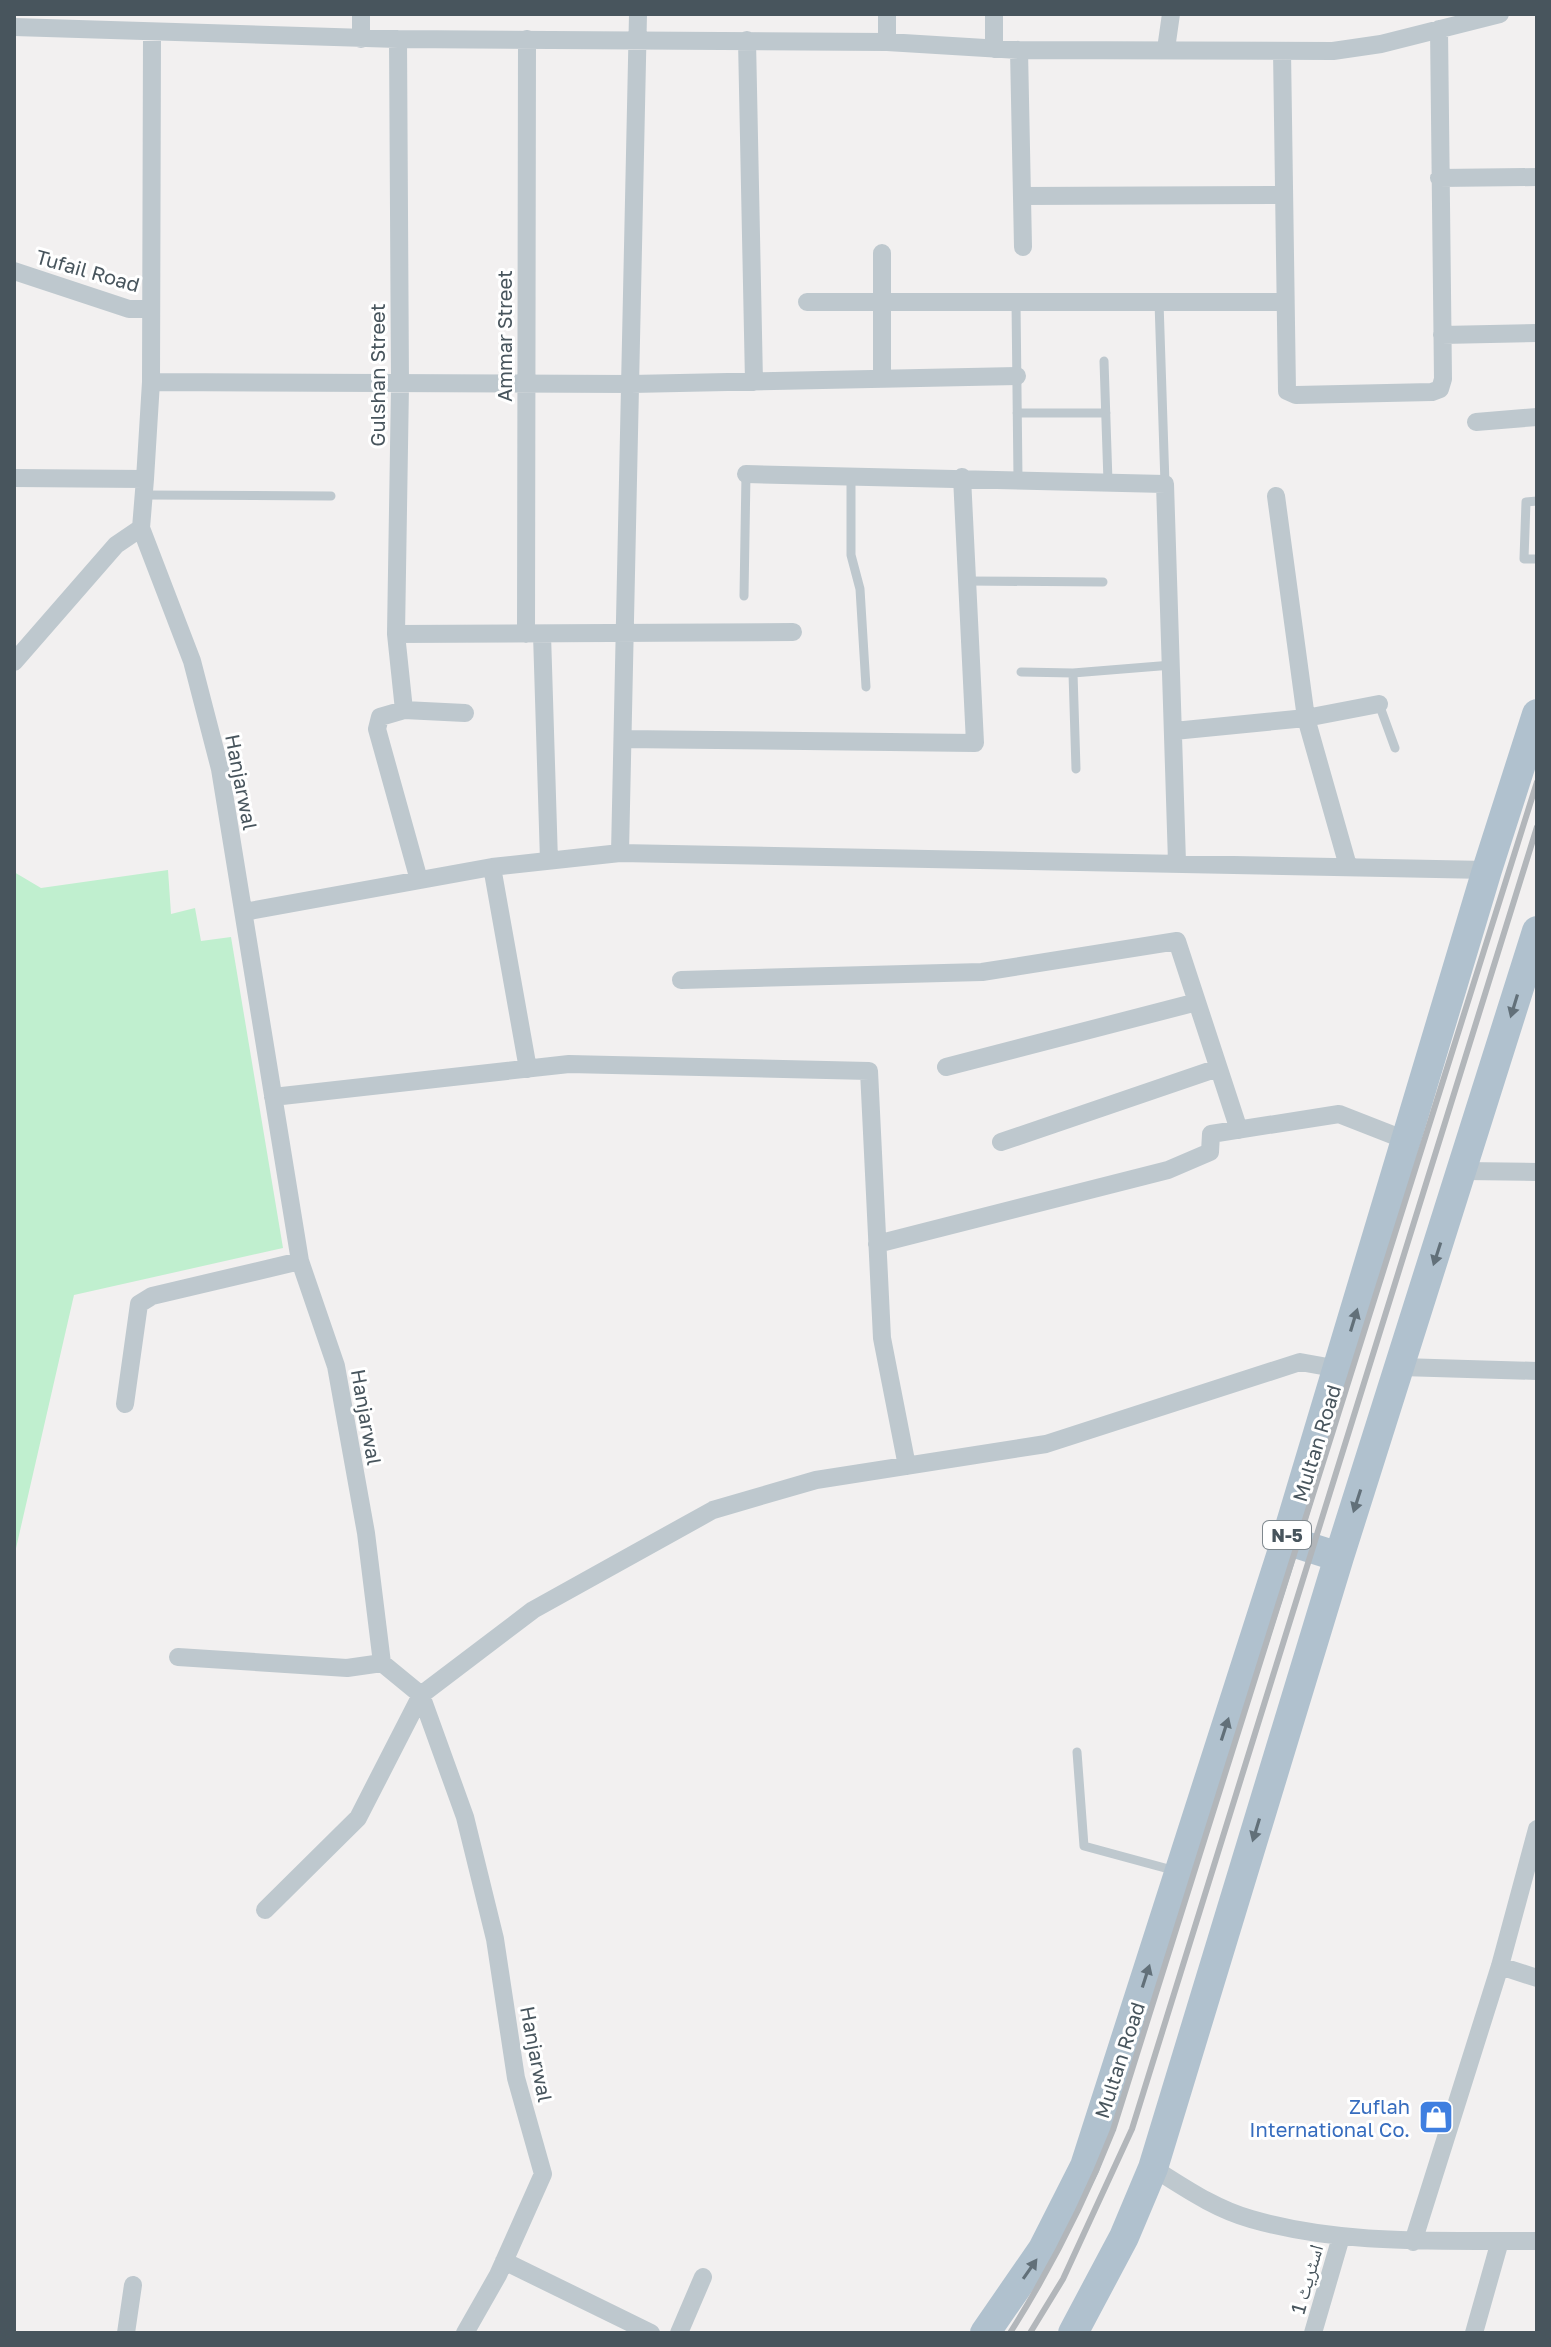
<svg xmlns="http://www.w3.org/2000/svg" width="1551" height="2347" font-family="'Golos Text','Noto Naskh Arabic',sans-serif">
	<style>
		.green { fill: #c0efcf }
		.lines { fill: none; stroke-linecap: round; stroke-linejoin: round }
		.lane { stroke: #bec8ce; stroke-width: 9 }
		.street { stroke: #bec8ce; stroke-width: 18 }
		.primary { stroke: #b0c1ce; stroke-width: 30 }
		.rail { stroke: #b2b6ba; stroke-width: 6 }
		.oneway { fill: #627079 }
		.labels { text-anchor: middle; dominant-baseline: central; stroke-width: 6; stroke-linejoin: round; paint-order: stroke }
		.shield { fill: #fff; stroke: #7f888e; stroke-width: 2 }
		.shield-label { font-size: 18px; font-weight: bold; fill: #48555d }
		.street-label { font-size: 20px; fill: #48555d; stroke: #fff }
		.shop-label { font-size: 20px; fill: #366cbe; stroke: #fff; text-anchor: end }
	</style>
	<rect width="100%" height="100%" fill="#f2f0f0"/>
	<!-- green -->
	<path class="green" d="M168,870L171,914L195,908L201,941L231,937L283,1248L74,1295L14,1557V872L41,888Z"/>
	<g class="lines">
		<!-- lane -->
		<path class="lane" d="M1016,302L1018,479
			M1159,302L1165,484
			M1104,361L1108,482
			M1017,413H1106
			M851,476V555L860,589L866,687
			M145,495L331,496
			M1537,501L1526,502L1524,559H1537
			M967,581L1103,582
			M744,596L746,474
			M1021,672L1073,673L1172,665
			M1073,673L1076,769
			M1379,704L1395,748
			M1077,1752L1084,1846L1176,1871"/>
		<!-- street -->
		<path class="street" d="M887,14V42
			M14,27L398,39L887,42L1019,50L1333,51L1381,44L1500,14
			M361,39V14
			M398,39L400,385L396,634L404,710
			M747,40L754,382
			M994,49V14
			M1166,49L1171,14
			M1019,50L1023,247
			M1282,51L1287,391L1296,395L1432,392L1440,389L1443,379L1439,29
			M1439,178L1537,177
			M1022,196L1283,195
			M882,253V379
			M14,271L129,309H150
			M807,302H1284
			M1442,335L1537,333
			M151,382L631,384L1017,376
			M1476,422L1537,417
			M746,474L1165,484L1177,862
			M14,478L145,479L151,382L152,34
			M145,479L141,528L192,661L220,769L300,1261L336,1366L366,1533L382,1663L421,1695L465,1817L495,1939L516,2078L543,2174L498,2275L465,2333
			M1276,496L1306,718L1348,866
			M396,634L793,632
			M526,634L527,39
			M542,634L549,861
			M14,662L116,545L141,528
			M1174,731L1306,718L1379,704
			M623,739L975,743L962,477
			M620,853L638,14
			M492,867L528,1069
			M419,880L377,729L380,717L404,710L465,713
			M244,912L492,867L620,853L1487,870
			M681,980L982,972L1177,941L1239,1130
			M946,1067L1197,1002
			M273,1097L569,1064L869,1071L882,1338L907,1466
			M1001,1142L1218,1068
			M1464,1171L1537,1172
			M877,1244L1168,1170L1210,1152L1211,1134L1339,1114L1408,1141
			M1401,1367L1537,1371
			M125,1404L139,1304L152,1296L300,1261
			M178,1657L347,1668L382,1663
			M265,1910L358,1818L421,1695L533,1610L713,1510L816,1480L1046,1444L1300,1362L1339,1369
			M1500,1966L1537,1978
			M1153,2168C1185,2188 1215,2209 1251,2219C1345,2246 1441,2240 1537,2241
			M1413,2242L1500,1966L1537,1829
			M504,2261L651,2333
			M126,2333L133,2285
			M679,2333L703,2277
			M1313,2333L1341,2237
			M1474,2333L1500,2241"/>
		<!-- primary -->
		<path class="primary" d="M1286,1540L1339,1557
			M985,2333L1043,2249L1085,2166L1286,1540L1487,870L1537,714
			M1073,2333L1124,2237L1153,2168L1339,1557L1537,931"/>
		<!-- rail -->
		<path class="rail" d="M1010,2333C1051,2268 1085,2201 1113,2130L1537,782
			M1030,2333L1063,2279L1132,2129L1537,827"/>
	</g>
	<!-- one-way arrows -->
	<defs><path id="oneway-solid" d="M-6-.8H1V-3.2L6.5 0L1 3.2V.8H-6Z" transform="scale(2)"/></defs>
	<g class="oneway">
		<use href="#oneway-solid" transform="translate(1514 1006) rotate(107)"/>
		<use href="#oneway-solid" transform="translate(1437 1254) rotate(108)"/>
		<use href="#oneway-solid" transform="translate(1354 1320) rotate(-73)"/>
		<use href="#oneway-solid" transform="translate(1357 1501) rotate(108)"/>
		<use href="#oneway-solid" transform="translate(1225 1729) rotate(-72)"/>
		<use href="#oneway-solid" transform="translate(1256 1830) rotate(107)"/>
		<use href="#oneway-solid" transform="translate(1146 1976) rotate(-72)"/>
		<use href="#oneway-solid" transform="translate(1030 2269) rotate(-55)"/>
	</g>
	<!-- icons -->
	<defs>
		<g id="shop-square" transform="scale(1.8)"><rect x="-9" y="-9" width="18" height="18" rx="4" fill="#3f7fe0" stroke="#fff"/><path d="M-5-2.5h2.3a2.7 3.5 0 0 1 5.4 0H5L5.5 6h-11ZM-1.5-2.5h3a1.5 2.3 0 0 0-3 0Z" fill="#fff"/></g>
	</defs>
	<g fill-rule="evenodd">
		<use href="#shop-square" x="1436" y="2117"/>
	</g>
	<g class="labels">
		<!-- shield labels -->
		<rect class="shield" x="1263" y="1521" width="48" height="28" rx="6"/>
		<g class="shield-label">
			<text x="1287" y="1535">N-5</text>
		</g>
		<!-- street labels -->
		<g class="street-label">
			<text transform="translate(88 270) rotate(16)">Tufail Road</text>
			<text transform="translate(504 336) rotate(-90)">Ammar Street</text>
			<text transform="translate(377 375) rotate(-90)">Gulshan Street</text>
			<text transform="translate(242 782) rotate(79)">Hanjarwal</text>
			<text transform="translate(367 1417) rotate(80)">Hanjarwal</text>
			<text transform="translate(1316 1443) rotate(-73)">Multan Road</text>
			<text transform="translate(537 2054) rotate(79)">Hanjarwal</text>
			<text transform="translate(1119 2060) rotate(-72)">Multan Road</text>
			<text transform="translate(1306 2279) rotate(-74)">اسٹریٹ 1</text>
		</g>
		<!-- shop labels -->
		<g class="shop-label">
			<text x="1410" y="2106">Zuflah<tspan x="1410" dy="23">International Co.</tspan></text>
		</g>
	</g>
	<!-- border -->
	<rect width="1551" height="2347" fill="none" stroke="#48555d" stroke-width="32"/>
</svg>
